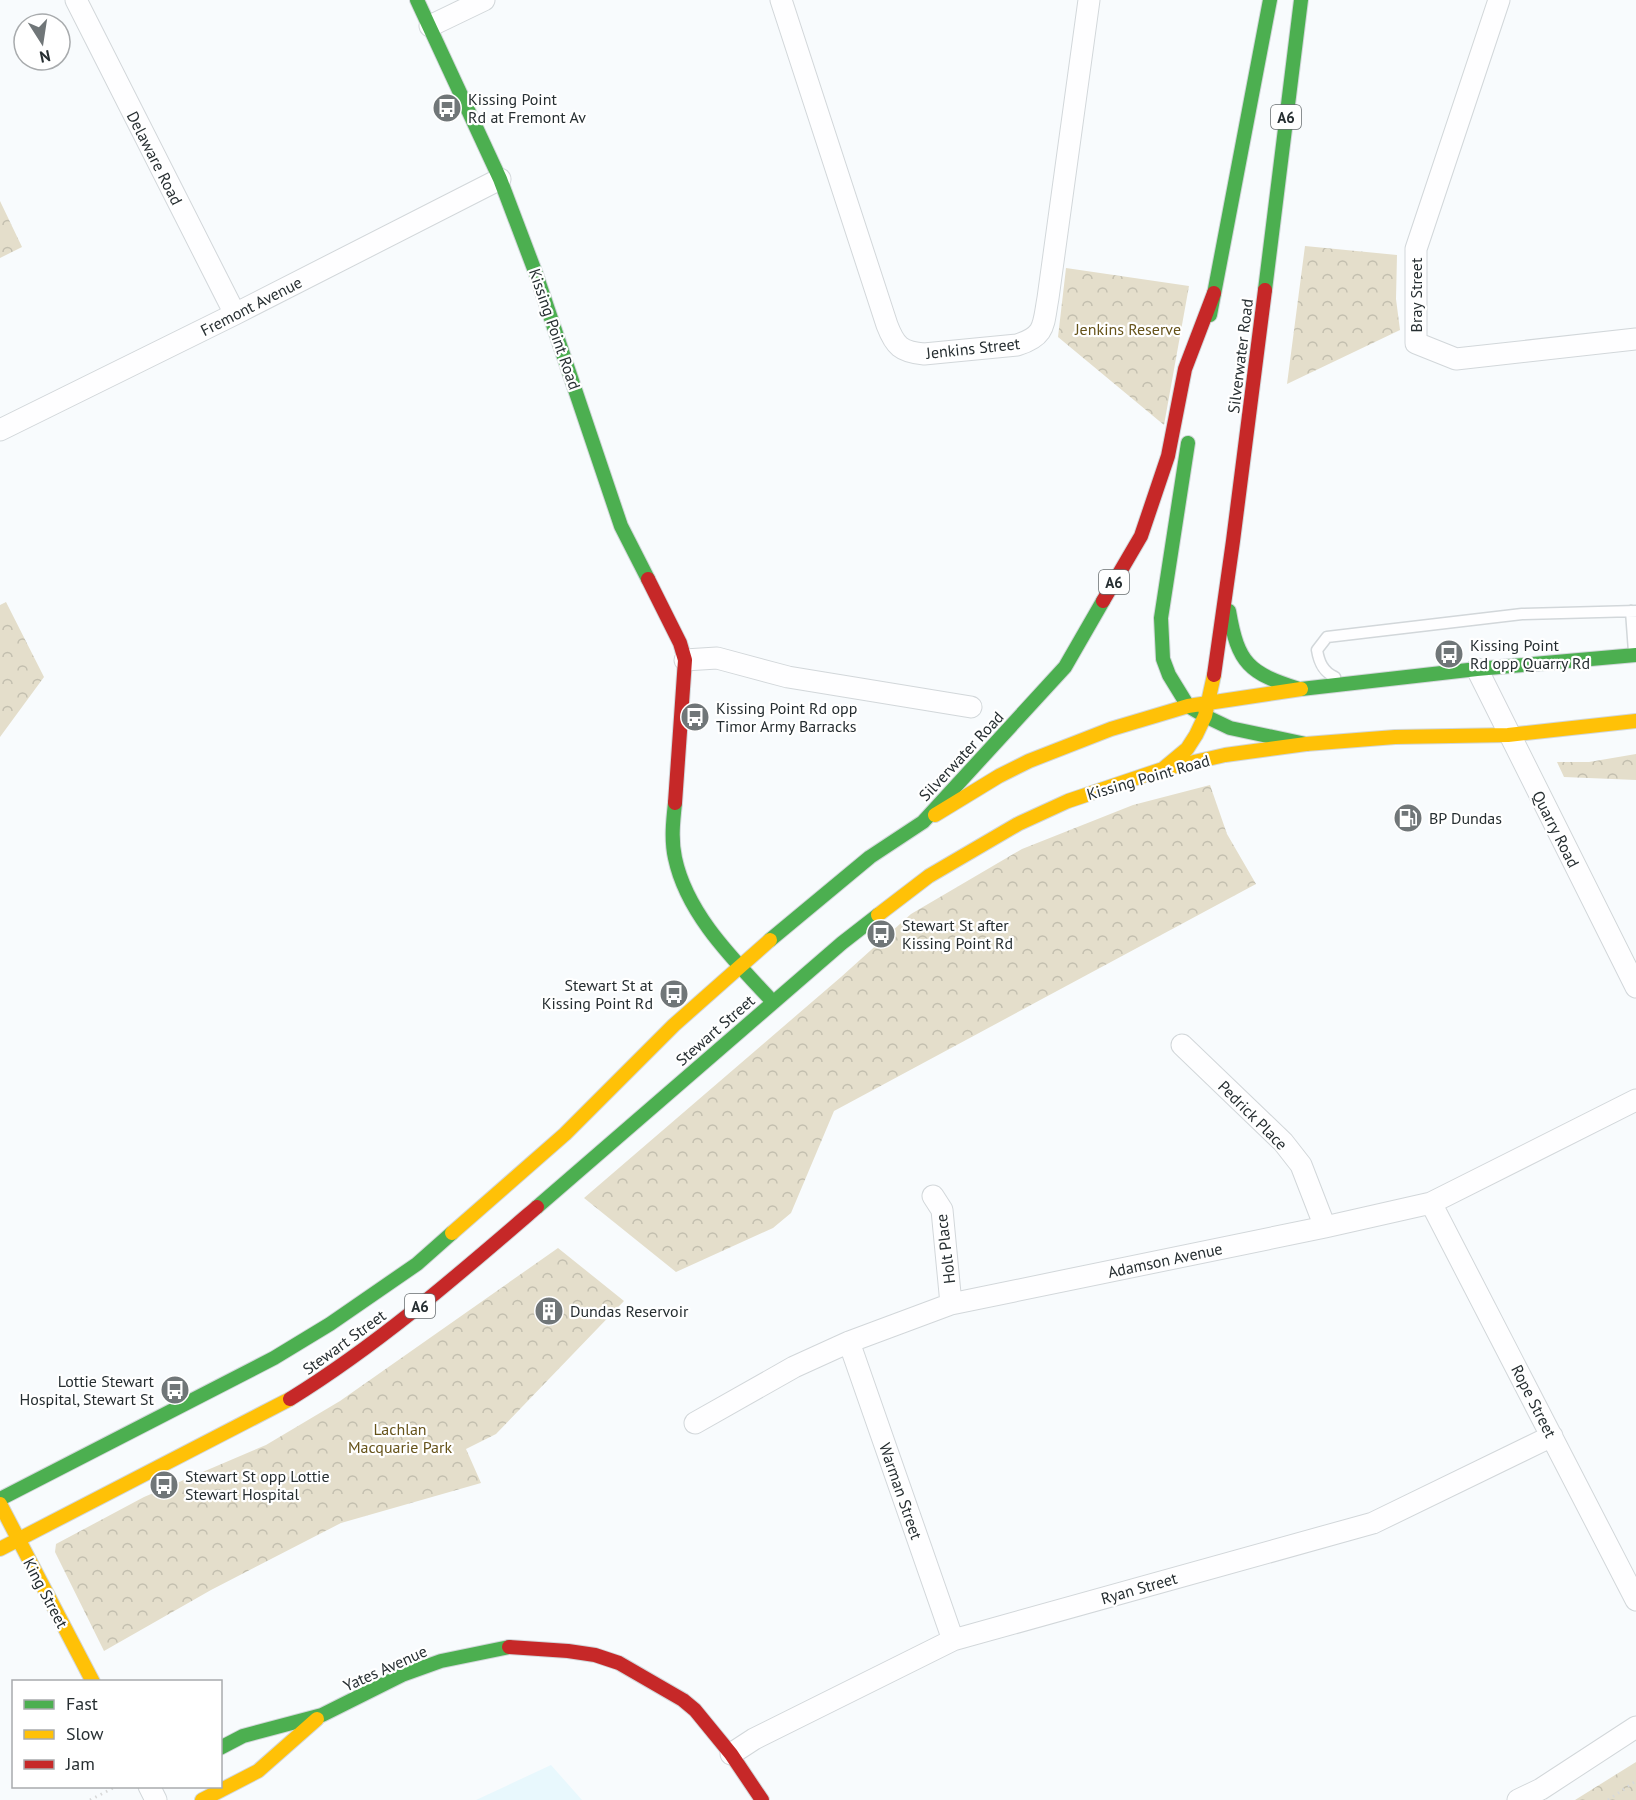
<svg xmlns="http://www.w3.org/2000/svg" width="1636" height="1800" font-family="'PT Sans',sans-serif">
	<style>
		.built { fill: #e8f8fd }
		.park { fill: url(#park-crowns) }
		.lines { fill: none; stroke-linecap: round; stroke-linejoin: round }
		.lane-casing { stroke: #d2d7da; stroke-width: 13 }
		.street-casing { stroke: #d2d7da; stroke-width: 23 }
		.fast-casing { stroke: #d2d7da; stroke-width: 16 }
		.slow-casing { stroke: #d2d7da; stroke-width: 16 }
		.jam-casing { stroke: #d2d7da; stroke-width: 16 }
		.path { stroke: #d8d9d9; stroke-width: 3; stroke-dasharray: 1.5 4.5; stroke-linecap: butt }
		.lane { stroke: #fefeff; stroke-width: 10 }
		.street { stroke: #fefeff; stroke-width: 21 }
		.fast { stroke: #4caf50; stroke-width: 14 }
		.slow { stroke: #ffc107; stroke-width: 14 }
		.jam { stroke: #c62828; stroke-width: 14 }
		.labels { text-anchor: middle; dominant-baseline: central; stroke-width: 4.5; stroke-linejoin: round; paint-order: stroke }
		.shield { fill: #fff; stroke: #676d6f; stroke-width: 1.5 }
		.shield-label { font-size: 15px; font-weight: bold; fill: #262e31 }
		.poi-label { font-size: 16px; fill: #262e31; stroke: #fff; text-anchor: start }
		.street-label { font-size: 16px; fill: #262e31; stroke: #fff }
		.park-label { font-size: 16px; fill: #66531a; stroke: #fff }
	</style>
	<defs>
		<pattern id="park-crowns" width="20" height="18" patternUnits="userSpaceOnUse" patternTransform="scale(1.5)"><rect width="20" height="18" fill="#e4decb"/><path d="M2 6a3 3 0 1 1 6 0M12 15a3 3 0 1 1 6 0" fill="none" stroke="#c3bfaf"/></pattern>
	</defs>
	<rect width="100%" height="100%" fill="#f8fbfd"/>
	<!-- built -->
	<path class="built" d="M551,1765L582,1800H476Z"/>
	<!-- park -->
	<path class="park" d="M0,201L22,247L0,258Z
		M1305,246L1397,255L1396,299L1400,330L1287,384Z
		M1066,268L1189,286L1164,425L1058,337Z
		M6,602L44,677L0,737V605Z
		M1636,754V780L1564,777L1557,762H1589Z
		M1210,785L1227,834L1256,884L834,1111L791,1213L773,1228L676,1272L584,1198L841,977L911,914L1022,849L1133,805Z
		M558,1248L624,1301L496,1434L466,1449L481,1483L341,1523L211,1590L104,1651L55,1552L56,1544L144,1497L266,1445L340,1401Z
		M1636,1762V1800H1575Z"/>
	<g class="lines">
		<!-- lane casing -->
		<g class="lane-casing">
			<path id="lane" d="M1631,611L1634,652
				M1335,677C1323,672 1319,662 1317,650L1327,637L1522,614L1636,611"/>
		</g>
		<!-- street casing -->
		<g class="street-casing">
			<path id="street" d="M76,0L235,314
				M781,0L887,325C895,346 901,352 924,354L1017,345C1046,336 1043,325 1048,298L1089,0
				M1499,0L1416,249V343L1456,359L1636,339
				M430,26L484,0
				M0,430L235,314L500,179
				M685,660L717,658L788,677L971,707
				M1477,669L1636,987
				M1182,1045L1283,1142L1301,1165L1325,1227
				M933,1196L942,1210L951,1304
				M1431,1203L1636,1600
				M849,1342L953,1640
				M695,1423L794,1367L849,1342L951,1304L1325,1227L1431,1203L1636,1100
				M731,1754L754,1739L953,1640L1373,1523L1552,1436
				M149,1786L156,1800
				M1518,1800L1541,1789L1636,1727"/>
		</g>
		<!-- fast casing -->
		<g class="fast-casing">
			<path id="fast" d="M417,0L500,179L536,274L621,526L648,579
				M1265,290L1301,0
				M1210,315L1270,0
				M1188,443L1161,618L1163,659L1169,675L1188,706L1205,716L1230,728L1306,744
				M1229,611C1238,664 1249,673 1299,689
				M1301,689L1477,669L1636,655
				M675,803C673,821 671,840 675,858C687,915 735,961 773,1002
				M770,940L870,857L923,822L1065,667L1103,601
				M537,1207L842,943L878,915
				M0,1499L274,1358L330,1324L417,1264L452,1233
				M220,1748L243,1736L322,1715L402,1675L441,1661L509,1647"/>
		</g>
		<!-- slow casing -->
		<g class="slow-casing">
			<path id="slow" d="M1163,769L1225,755L1306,744L1395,737L1508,735L1636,721
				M935,815L999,776L1029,761L1111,729L1188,706L1301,689
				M878,915L929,876L1018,824L1068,801L1163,769L1187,749L1196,735L1205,716L1214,675
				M452,1233L565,1134L674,1025L770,940
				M0,1504L93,1682
				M0,1549L290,1399
				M202,1800L258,1771L317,1719"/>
		</g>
		<!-- jam casing -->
		<g class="jam-casing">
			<path id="jam" d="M648,579L680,643L685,660L675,803
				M1103,601L1141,536L1168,456L1185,369L1214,293
				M1214,675L1233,541L1265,290
				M290,1399C379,1344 458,1275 537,1207
				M509,1647L568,1651L595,1655L619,1663L683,1700L695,1710L731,1754L762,1800"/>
		</g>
		<!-- path -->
		<path class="path" d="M90,1800L117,1786
			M1608,1800L1636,1781"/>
		<!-- lane -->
		<use href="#lane" class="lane"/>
		<!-- street -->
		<use href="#street" class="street"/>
		<!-- fast -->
		<use href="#fast" class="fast"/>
		<!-- slow -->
		<use href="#slow" class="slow"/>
		<!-- jam -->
		<use href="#jam" class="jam"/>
	</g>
	<!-- icons -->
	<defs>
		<g id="bus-disc" transform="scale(1.5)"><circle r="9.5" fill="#707678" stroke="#fff"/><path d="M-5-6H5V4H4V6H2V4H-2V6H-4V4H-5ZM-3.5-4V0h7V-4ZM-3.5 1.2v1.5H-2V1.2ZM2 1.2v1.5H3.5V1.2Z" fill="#fff"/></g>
		<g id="fuel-disc" transform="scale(1.5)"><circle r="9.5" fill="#707678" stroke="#fff"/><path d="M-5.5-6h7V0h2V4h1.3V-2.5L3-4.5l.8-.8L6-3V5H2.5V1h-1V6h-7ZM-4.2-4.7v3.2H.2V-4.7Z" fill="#fff"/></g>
		<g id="building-disc" transform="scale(1.5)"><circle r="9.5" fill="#707678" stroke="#fff"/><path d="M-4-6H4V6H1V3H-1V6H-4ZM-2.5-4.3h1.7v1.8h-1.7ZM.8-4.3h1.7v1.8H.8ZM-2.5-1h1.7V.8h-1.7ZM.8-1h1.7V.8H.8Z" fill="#fff"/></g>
	</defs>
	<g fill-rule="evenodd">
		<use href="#bus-disc" x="447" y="108"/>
		<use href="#bus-disc" x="1449" y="654"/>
		<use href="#bus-disc" x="695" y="717"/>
		<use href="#fuel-disc" x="1408" y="818"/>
		<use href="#bus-disc" x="881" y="934"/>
		<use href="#bus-disc" x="674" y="994"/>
		<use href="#building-disc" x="549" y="1311"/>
		<use href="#bus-disc" x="175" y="1390"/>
		<use href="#bus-disc" x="164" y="1485"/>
	</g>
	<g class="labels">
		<!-- shield labels -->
		<g class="shield">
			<rect x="1271" y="105" width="30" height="24" rx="4.5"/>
			<rect x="1099" y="570" width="30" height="24" rx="4.5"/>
			<rect x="405" y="1294" width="30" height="24" rx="4.5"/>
		</g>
		<g class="shield-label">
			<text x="1286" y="117">A6</text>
			<text x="1114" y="582">A6</text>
			<text x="420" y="1306">A6</text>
		</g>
		<!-- poi labels -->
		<g class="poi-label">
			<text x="468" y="99">Kissing Point<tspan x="468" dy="18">Rd at Fremont Av</tspan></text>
			<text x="1470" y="645">Kissing Point<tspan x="1470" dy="18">Rd opp Quarry Rd</tspan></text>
			<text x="716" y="708">Kissing Point Rd opp<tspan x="716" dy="18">Timor Army Barracks</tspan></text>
			<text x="1429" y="818">BP Dundas</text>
			<text x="902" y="925">Stewart St after<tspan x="902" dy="18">Kissing Point Rd</tspan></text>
			<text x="653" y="985" text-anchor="end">Stewart St at<tspan x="653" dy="18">Kissing Point Rd</tspan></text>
			<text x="570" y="1311">Dundas Reservoir</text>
			<text x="154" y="1381" text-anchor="end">Lottie Stewart<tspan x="154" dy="18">Hospital, Stewart St</tspan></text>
			<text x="185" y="1476">Stewart St opp Lottie<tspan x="185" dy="18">Stewart Hospital</tspan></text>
		</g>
		<!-- street labels -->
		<g class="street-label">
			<text transform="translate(155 158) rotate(63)">Delaware Road</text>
			<text transform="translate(1416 295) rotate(-90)">Bray Street</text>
			<text transform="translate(251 306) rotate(-27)">Fremont Avenue</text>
			<text transform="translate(555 329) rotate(71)">Kissing Point Road</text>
			<text transform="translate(973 348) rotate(-6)">Jenkins Street</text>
			<text transform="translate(1240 356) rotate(-83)">Silverwater Road</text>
			<text transform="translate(961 756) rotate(-47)">Silverwater Road</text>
			<text transform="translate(1148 777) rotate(-16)">Kissing Point Road</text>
			<text transform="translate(1556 829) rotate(63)">Quarry Road</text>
			<text transform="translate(715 1030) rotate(-41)">Stewart Street</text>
			<text transform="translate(1253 1115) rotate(45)">Pedrick Place</text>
			<text transform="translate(945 1249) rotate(-97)">Holt Place</text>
			<text transform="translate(1165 1260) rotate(-12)">Adamson Avenue</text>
			<text transform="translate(344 1342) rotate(-36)">Stewart Street</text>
			<text transform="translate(1534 1401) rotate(63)">Rope Street</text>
			<text transform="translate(901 1491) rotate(71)">Warman Street</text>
			<text transform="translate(1139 1588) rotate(-16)">Ryan Street</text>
			<text transform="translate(46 1593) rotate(62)">King Street</text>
			<text transform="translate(385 1668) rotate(-24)">Yates Avenue</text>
		</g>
		<!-- park labels -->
		<g class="park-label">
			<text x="1128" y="329">Jenkins Reserve</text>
			<text x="400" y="1429">Lachlan<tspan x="400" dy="18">Macquarie Park</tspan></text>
		</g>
	</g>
	<!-- legend -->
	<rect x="12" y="1680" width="210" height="108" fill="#ffffff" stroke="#a8abad" stroke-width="1.5"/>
	<rect x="24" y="1700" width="30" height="9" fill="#4caf50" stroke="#a8abad" stroke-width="1.5"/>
	<text x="66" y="1710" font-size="18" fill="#262e31">Fast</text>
	<rect x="24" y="1730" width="30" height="9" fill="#ffc107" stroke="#a8abad" stroke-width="1.5"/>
	<text x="66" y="1740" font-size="18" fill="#262e31">Slow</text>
	<rect x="24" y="1760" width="30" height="9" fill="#c62828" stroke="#a8abad" stroke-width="1.5"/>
	<text x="66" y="1770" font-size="18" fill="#262e31">Jam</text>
	<!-- north arrow -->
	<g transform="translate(42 42) rotate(168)"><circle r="28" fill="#ffffff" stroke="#a8abad" stroke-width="1.5"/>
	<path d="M0-4.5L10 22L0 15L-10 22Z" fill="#707678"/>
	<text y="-9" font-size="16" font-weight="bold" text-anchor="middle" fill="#262e31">N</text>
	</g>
</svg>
